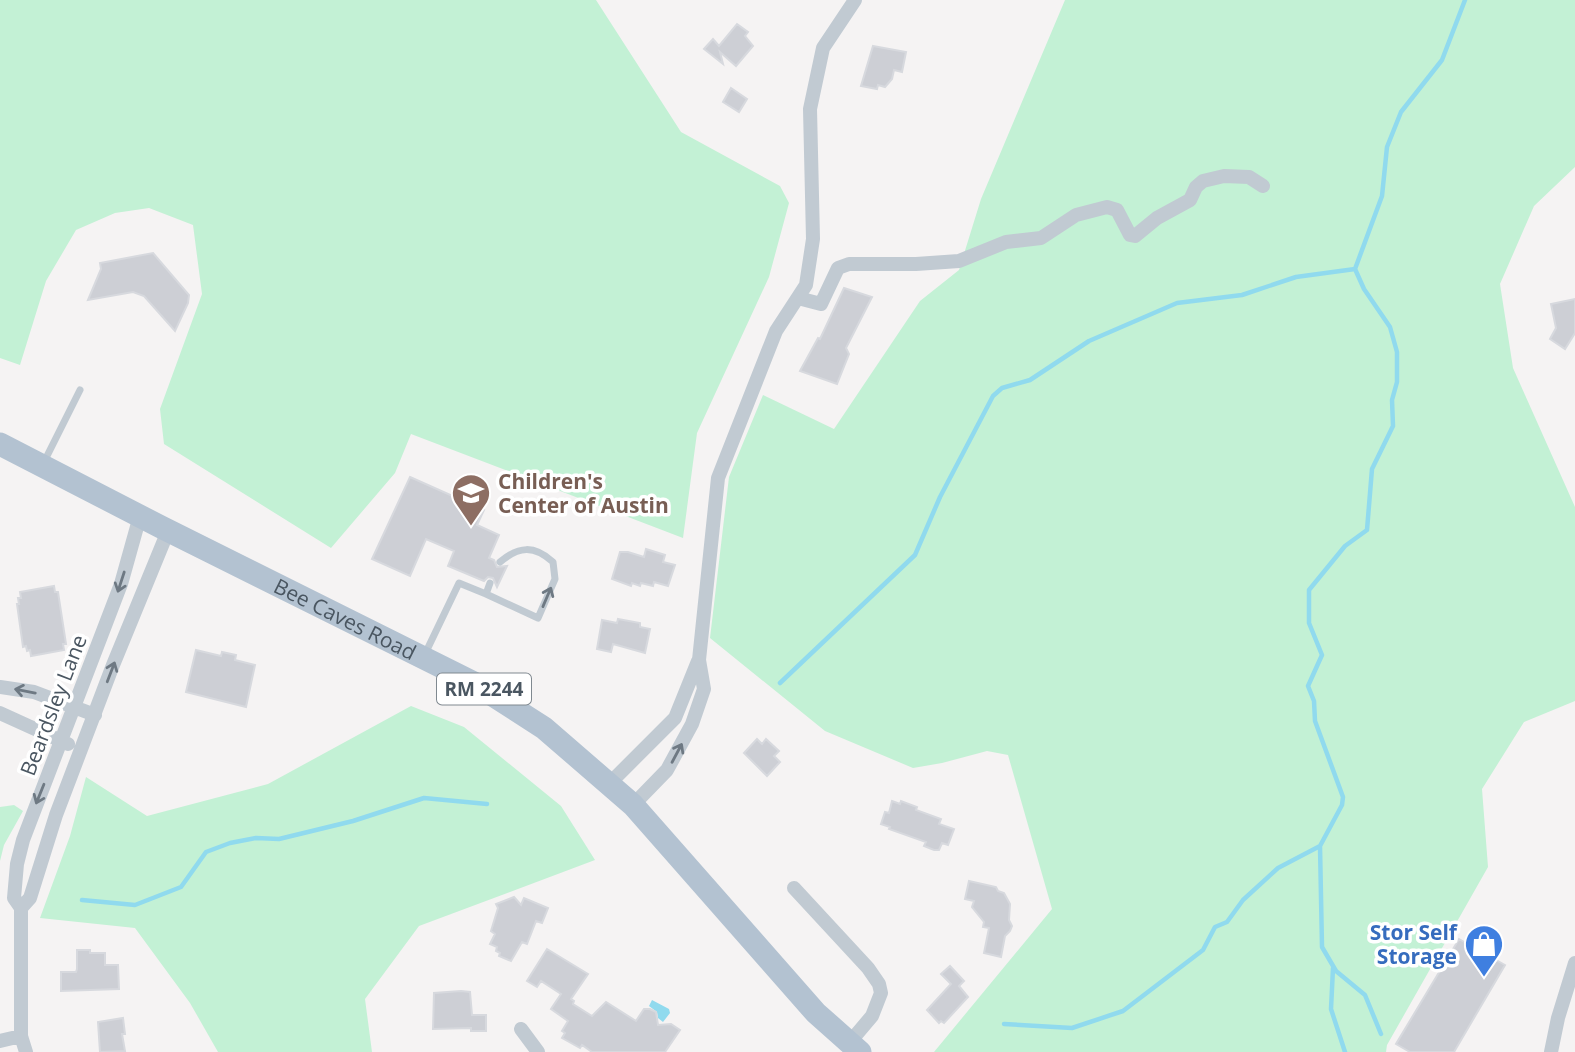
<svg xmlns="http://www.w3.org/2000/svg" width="1575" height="1052" font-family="'Open Sans',sans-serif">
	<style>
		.green { fill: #c3f1d5 }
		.water { fill: #90daee }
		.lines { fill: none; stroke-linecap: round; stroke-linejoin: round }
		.stream { stroke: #90daee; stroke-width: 4.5 }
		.building { fill: #cdcfd5; stroke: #d7d9de; stroke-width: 2 }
		.service { stroke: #c1cad2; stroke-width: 7 }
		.minor { stroke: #c1cad2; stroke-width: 14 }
		.primary { stroke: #b3c2d1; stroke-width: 23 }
		.oneway { stroke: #6e7983 }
		.labels { text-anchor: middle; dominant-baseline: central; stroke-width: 7; stroke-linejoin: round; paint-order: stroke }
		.shield { fill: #fff; stroke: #808990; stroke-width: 2 }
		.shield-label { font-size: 19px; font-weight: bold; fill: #4a5661 }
		.education-label { font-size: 21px; font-weight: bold; fill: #785e54; stroke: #fff; text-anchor: start }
		.street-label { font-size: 21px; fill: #4a5661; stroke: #fff }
		.shop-label { font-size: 21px; font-weight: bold; fill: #366cbe; stroke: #fff; text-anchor: end }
	</style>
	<rect width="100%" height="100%" fill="#f5f3f3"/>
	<!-- green -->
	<path class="green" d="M0,0H596L681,132L780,186L789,203L769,277L697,433L683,538L411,434L395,473L331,548L164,444L160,409L202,294L193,225L149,208L115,213L76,230L46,281L20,365L0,358Z
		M1065,0H1575V167L1534,206L1500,284L1513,368L1575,507V701L1524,722L1482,789L1488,867L1387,1045L1386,1052H934L1052,909L1008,755L987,751L942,763L913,768L825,731L710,638L729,477L763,395L834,429L920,301L959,270L981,199Z
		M411,706L464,727L561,806L595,860L419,926L365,999L372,1052H218L190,1003L135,928L40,918L70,836L86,777L147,816L268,784Z
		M14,805L23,811L4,845L0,861V807Z"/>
	<!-- water -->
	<path class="water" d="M652,1000L669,1009L670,1013L663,1022L658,1018L657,1012L649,1006Z"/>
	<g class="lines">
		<!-- stream -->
		<path class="stream" d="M780,683L915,555L940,497L993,396L1002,388L1030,380L1089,341L1177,303L1242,295L1296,277L1355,269L1382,196L1387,147L1401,112L1442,60L1465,0
			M1320,846L1322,947L1336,971L1365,995L1381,1034
			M82,900L135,905L181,887L206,852L230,843L256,838L279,839L353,821L424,798L487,804
			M1333,968L1331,1009L1345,1052
			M1004,1024L1072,1028L1123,1011L1203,950L1215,927L1227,922L1243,900L1278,868L1320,846L1342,805L1343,797L1315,721L1314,701L1308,686L1322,655L1309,623V590L1345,546L1367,530L1372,469L1393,426L1392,400L1397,382V352L1390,327L1364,289L1355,269"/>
	</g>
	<!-- building -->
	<path class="building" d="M737,24L748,32L745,36L753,46L736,66L720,52L723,64L704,49L713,39L719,46Z
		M873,46L906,52L902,72L894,70L892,79L885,87L878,85L877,89L861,86Z
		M731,88L747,99L739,112L723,102Z
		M153,253L189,295L188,303L175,331L144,296L133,292L88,300L101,269L100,263Z
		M844,288L872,297L846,348L849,354L837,384L800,371L818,338L820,339Z
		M1575,299V333L1565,349L1550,339L1556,328L1551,304Z
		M410,477L484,510L477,525L499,535L489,558L494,560L497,567L507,566L497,587L493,578L488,577L484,581L448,566L454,551L426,539L410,576L372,559Z
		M646,549L665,555L663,562L675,565L668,586L654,582L653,586L641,583L640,586L632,583L631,586L612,579L620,552H628L644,557Z
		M54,586L55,592H58L66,644H63L64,650L31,656L30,650L27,651L26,646L23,647L17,604H19L18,598H21L20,592Z
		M618,619L640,623V627L650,629L645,653L613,644L611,652L597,649L602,620L617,623Z
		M196,650L221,656L222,652L236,655L235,660L255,665L246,707L186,692Z
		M757,739L762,744L766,739L779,751L774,756L780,762L767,776L744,753Z
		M892,801L900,804L901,801L917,807L916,810L941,819L939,824L954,829L948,845L942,843L939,850H934L924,846L926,842L889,829L890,827L881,824L885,812L889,813Z
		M969,881L996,887L998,891L1004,893L1010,904L1009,920L1012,926L1010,931L1005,936L1001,957L984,953L989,928L983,927L984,922L972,907L974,901L965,899Z
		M514,897L521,905L524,898L548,908L542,923L536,921L527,944L522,942L511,961L499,956L500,953L496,951L497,947L490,944L495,934L491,931L498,908L496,904Z
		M1459,939L1505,965L1454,1052H1410L1396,1044Z
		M547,949L588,974L571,999L574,1001L573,1004L592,1016L606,1002L636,1021L644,1009H650L656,1012L658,1025L671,1024L680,1030L665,1052H592L582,1045L580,1048L562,1038L565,1033L562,1031L568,1021L551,1009L561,994L541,981L537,987L527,981Z
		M77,950H90V953H105V965H118L119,989L61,991V972H76L77,969Z
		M950,966L964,981L959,986L968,997L944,1023L941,1021L939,1023L927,1010L951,984L941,974Z
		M461,991L470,992L472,1015H486V1031H471V1028L433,1029L434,993Z
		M123,1018L125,1034H122L125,1051L100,1052L98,1022Z"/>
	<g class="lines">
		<!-- service -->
		<path class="service" d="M44,462L80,390
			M490,583L486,594L538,618L555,579L553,562C534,545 519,546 500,562
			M425,654L459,583L486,594"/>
		<!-- minor -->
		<path class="minor" d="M798,298L821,304L838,268L849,264H916L959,261L1006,242L1041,238L1076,215L1107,207L1117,210L1130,235L1135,236L1157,218L1190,200L1196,187L1203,181L1224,176L1249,177L1263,186
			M140,516L121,584L23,840L17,864L14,898L21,908L30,898L56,815L113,665L168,531
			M0,687L34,692L95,715
			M0,713L68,744
			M610,783L675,718L698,661
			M633,805L667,770L692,724L704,689L699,660L718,478L776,331L806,285L813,239L810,109L823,48L855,0
			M794,888L868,968L879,984L881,993L872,1016L850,1042
			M21,908V1036L26,1052
			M521,1029L538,1052
			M0,1041L21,1036
			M1551,1052L1558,1018L1575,963"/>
		<!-- primary -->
		<path class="primary" id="s1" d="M0,444L161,527L474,683L544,728L633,805L816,1013L860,1052"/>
	</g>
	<!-- one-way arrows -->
	<defs><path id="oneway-shaft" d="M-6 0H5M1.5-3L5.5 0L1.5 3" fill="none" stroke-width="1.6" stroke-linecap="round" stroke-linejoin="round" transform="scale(1.75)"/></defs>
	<g class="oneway">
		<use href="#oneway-shaft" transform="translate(121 582) rotate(108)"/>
		<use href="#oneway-shaft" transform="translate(547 597) rotate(-67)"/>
		<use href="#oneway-shaft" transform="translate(111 672) rotate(-69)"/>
		<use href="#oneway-shaft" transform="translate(25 691) rotate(-169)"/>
		<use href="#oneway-shaft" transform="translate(677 753) rotate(-62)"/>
		<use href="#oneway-shaft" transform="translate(40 794) rotate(112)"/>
	</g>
	<!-- icons -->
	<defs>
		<g id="school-pin" transform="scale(2.0125)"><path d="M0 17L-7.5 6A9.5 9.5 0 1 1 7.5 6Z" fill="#8d6e63" stroke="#fff"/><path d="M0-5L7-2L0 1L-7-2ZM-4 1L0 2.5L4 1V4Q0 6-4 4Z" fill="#fff"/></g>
		<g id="shop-pin" transform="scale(2.0125)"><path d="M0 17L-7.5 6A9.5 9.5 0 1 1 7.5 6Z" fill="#3f7fe0" stroke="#fff"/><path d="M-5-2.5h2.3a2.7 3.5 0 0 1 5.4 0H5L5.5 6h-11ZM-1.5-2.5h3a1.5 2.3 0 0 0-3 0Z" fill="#fff"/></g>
	</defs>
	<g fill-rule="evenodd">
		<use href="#school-pin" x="471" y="493"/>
		<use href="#shop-pin" x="1484" y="944"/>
	</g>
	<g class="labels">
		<!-- shield labels -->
		<rect class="shield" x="437" y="673.5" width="94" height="31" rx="5"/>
		<g class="shield-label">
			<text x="484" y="689">RM 2244</text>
		</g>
		<!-- education labels -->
		<g class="education-label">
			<text x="498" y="481">Children's<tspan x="498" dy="24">Center of Austin</tspan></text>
		</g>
		<!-- street labels -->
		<g class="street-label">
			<text stroke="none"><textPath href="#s1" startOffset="387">Bee Caves Road</textPath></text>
			<text transform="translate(53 705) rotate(-69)">Beardsley Lane</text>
		</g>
		<!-- shop labels -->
		<g class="shop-label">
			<text x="1457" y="932">Stor Self<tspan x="1457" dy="24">Storage</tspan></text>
		</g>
	</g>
</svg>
